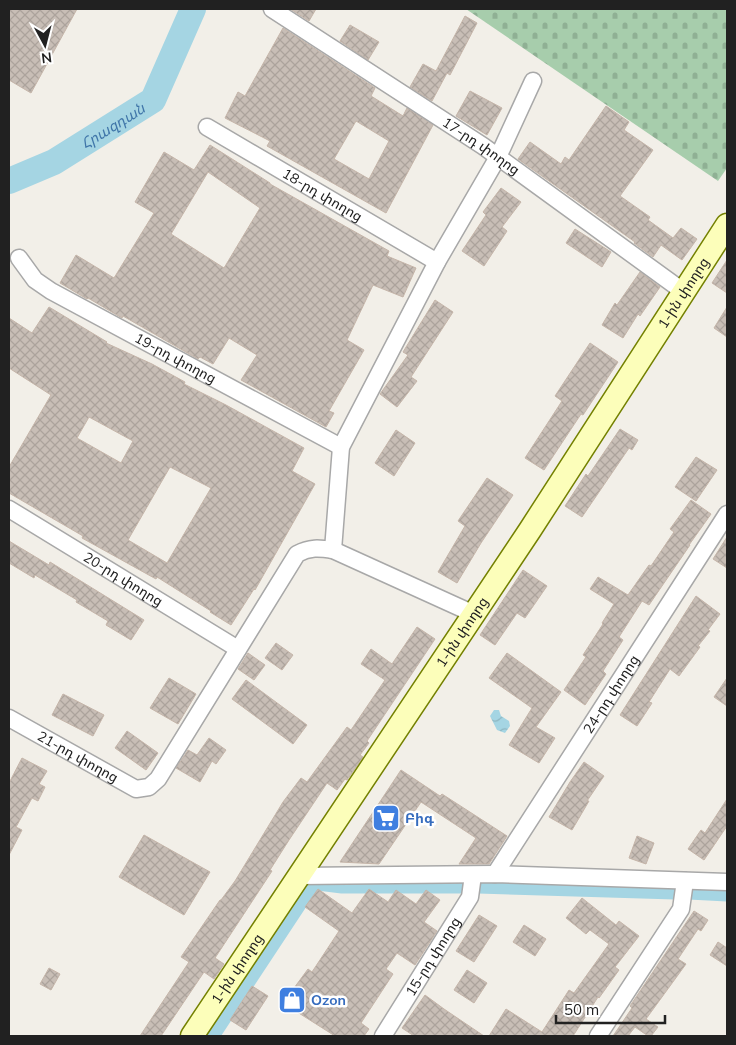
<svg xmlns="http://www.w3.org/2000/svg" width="736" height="1045" font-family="Mulish,'Noto Sans Armenian',sans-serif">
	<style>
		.cemetery { fill: url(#cemetery-stones) }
		.water { fill: url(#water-waves) }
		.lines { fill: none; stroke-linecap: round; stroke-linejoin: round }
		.canal { stroke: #a5d5e3; stroke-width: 15 }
		.river { stroke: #a5d5e3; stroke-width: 26 }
		.building { fill: url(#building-cross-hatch); stroke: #c5b5a9; fill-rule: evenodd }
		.street-casing { stroke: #a8a8a8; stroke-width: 19 }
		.secondary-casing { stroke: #748100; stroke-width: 25 }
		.street { stroke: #fff; stroke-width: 16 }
		.secondary { stroke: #fcfeba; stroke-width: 22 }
		.labels { text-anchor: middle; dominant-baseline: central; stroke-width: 5; stroke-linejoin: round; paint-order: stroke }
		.street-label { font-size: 14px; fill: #212121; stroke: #fff }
		.shop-label { font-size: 14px; font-weight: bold; fill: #366cbe; stroke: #fff; text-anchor: start }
		.water-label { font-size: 15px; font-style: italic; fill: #4076a9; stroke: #fff }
	</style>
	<defs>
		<pattern id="cemetery-stones" width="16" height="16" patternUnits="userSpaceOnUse" patternTransform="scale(1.25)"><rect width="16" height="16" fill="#a7cdac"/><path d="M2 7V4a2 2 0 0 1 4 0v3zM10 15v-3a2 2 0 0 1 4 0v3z" fill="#8fb094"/></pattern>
		<pattern id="water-waves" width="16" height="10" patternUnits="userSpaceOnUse" patternTransform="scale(1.25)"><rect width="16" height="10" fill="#a5d5e3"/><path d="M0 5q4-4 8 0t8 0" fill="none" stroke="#8eb7c2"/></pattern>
		<pattern id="building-cross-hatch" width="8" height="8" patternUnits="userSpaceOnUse" patternTransform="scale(1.25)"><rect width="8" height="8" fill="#c8beb6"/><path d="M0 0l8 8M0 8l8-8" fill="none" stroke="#aca39c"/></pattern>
	</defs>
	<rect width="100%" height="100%" fill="#f2efe8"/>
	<!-- cemetery -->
	<path class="cemetery" d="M466,9H727V168L718,181Z"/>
	<!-- water -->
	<path class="water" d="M494,710H499L501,716L509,721L510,726L505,733L497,730L490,716Z"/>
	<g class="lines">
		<!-- canal -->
		<path class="canal" d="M478,886L675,892
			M689,892L727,894
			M212,1036L307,892L318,883L342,886H464"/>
		<!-- river -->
		<path class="river" id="s1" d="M9,181L54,162L153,100L193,9"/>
	</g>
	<!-- building -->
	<path class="building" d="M9,9H77L31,93L9,80Z
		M293,9H316L309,21L292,10Z
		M465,16L477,23L450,75L447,73L432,101L410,87L423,64L436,71Z
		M350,25L379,42L368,60L340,41Z
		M283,28L375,88L371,96L403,116L407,108L433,125L386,213L267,146L270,141L225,118L238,92L245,96ZM356,121L389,141L369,179L334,159Z
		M470,91L502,108L487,135L456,116Z
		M606,106L629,122L624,130L653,150L620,196L650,217L648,220L673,238L681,228L697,239L682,260L661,245L653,257L634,243L635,242L518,159L530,142L561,164L565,157L569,160Z
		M210,145L270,183V184L389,251L387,256L416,268L403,297L373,285L347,340L364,350L329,411L334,413L326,427L241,380L257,355L229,338L213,364L200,357L198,359L123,316L122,318L88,298L87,299L60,283L76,255L114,278L154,213L135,202L164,152L194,170ZM208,172L260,208L224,268L171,234Z
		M501,188L521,202L502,227L507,231L484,266L462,251L486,215L483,212Z
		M575,229L611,252L602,267L566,243Z
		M727,260V293L712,283Z
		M640,272L660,287L640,316L638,314L623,338L602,325L615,303L617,305Z
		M435,300L453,312L411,377L417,381L397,407L380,394L408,355L403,352Z
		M49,307L107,342L106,343L152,364L185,382L184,384L226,405L304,448L292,471L315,484L255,590L254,589L231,625L210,612L211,611L157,577L156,579L82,538L83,536L9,493V467L51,395L9,368V318L32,333ZM89,417L133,441L121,463L77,438ZM170,467L211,488L167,563L128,540Z
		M727,307V337L714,328Z
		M590,343L618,362L583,415L581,414L544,470L525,458L562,401L555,396Z
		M620,429L638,440L632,450L629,448L582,517L565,506L586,474L588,476Z
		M396,430L415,443L394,476L375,463Z
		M696,457L717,470L696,501L675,487Z
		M487,478L513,495L481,543L457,583L438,572L465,526L458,521Z
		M691,500L711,514L689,545H690L649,605L642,601L619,637L623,640L603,671L606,674L585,705L564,690L586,657L583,655L603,624L602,623L614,604L590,589L598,577L628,595L649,565L651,566L674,532L670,529Z
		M727,537V568L713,559Z
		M9,541L49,565L50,562L144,620L131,640L106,625L108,621L76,602L77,600L35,575L34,578L9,563Z
		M523,570L547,586L525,618L517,613L495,645L480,635Z
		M696,596L720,614L708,630L710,631L698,646L700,647L679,676L670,669L649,702L652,703L637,726L620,715Z
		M417,627L435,639L367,741L369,743L360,755L363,757L347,780L345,779L337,790L327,783L289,840L270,870L272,871L215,958L224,964L214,979L204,972L161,1036H140L189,962L181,957L220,900H221L235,881L283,802L301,778L307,782L347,727L351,730L385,680L361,664L371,649L392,664Z
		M276,643L293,655L282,670L265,658Z
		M248,653L265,665L254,680L238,669Z
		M507,653L561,692L536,727L555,738L539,763L509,745L532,708L489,678Z
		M169,678L196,694L178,724L150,708Z
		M727,678V706L714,697Z
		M246,680L307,725L293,744L232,699Z
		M63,694L104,715L93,736L52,715Z
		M127,731L158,753L146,770L115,748Z
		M209,738L226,750L216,764L212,761L200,782L176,768L188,750L197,755Z
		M22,758L47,771L39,784L45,787L38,801L32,798L16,827L22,830L9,855V783Z
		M584,762L604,776L587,801H589L572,830L549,817L570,782Z
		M401,770L440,796L442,794L507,836L489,864H459L476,838L421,802L379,864L340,862Z
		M727,799V826L704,860L688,849L701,830L705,833Z
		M144,835L210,872L184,915L119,877Z
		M637,836L654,843L646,864L629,858Z
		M318,889L352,913L369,889L388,902L396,890L416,904L426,890L440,900L424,922L437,931L415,965L397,953L386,969L393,974L361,1023L369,1029L364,1036H335L283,1003L308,969L312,972L339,931L305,907Z
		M582,898L616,925L619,921L639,936L615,967L619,970L599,998L598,997L573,1036H489L506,1009L542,1032L569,990L574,993L609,944L590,930L586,934L566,918Z
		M694,911L708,920L701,931L698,929L678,959L686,964L646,1019L658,1027L651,1036H648L635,1027L628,1036H613L632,1008L630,1006Z
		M479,915L497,926L474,962L456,951Z
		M524,925L546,939L535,956L513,942Z
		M718,942L727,948V966L710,955Z
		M49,968L60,974L51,990L40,984Z
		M467,970L487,983L474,1003L454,990Z
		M252,986L268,996L246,1030L230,1020Z
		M425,995L444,1009L484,1036H414L402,1028Z"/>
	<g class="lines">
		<!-- street casing -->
		<g class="street-casing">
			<g id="street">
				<path id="s2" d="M272,9L483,146L684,292"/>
				<path id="s3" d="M207,127L437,262"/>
				<path id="s4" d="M19,258L35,280L51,291L341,447"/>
				<path id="s5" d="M9,509L238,649"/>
				<path d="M333,550L341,447L437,262L498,157L533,81"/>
				<path id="s6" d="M9,718L136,789L149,787L158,779L297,554C310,547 319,548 333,550L474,614"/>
				<path id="s7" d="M495,874L727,514"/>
				<path d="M298,876L495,874L727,882"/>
				<path id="s8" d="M383,1036L470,897L473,875"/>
				<path d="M598,1036L681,909L685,881"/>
			</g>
		</g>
		<!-- secondary casing -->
		<g class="secondary-casing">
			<g id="secondary">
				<path id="s9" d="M192,1036L530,530L727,225"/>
			</g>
		</g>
		<!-- street -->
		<use href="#street" class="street"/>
		<!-- secondary -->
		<use href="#secondary" class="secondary"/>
	</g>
	<!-- icons -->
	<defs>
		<g id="supermarket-square" transform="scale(1.4375)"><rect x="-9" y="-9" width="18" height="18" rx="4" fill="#3f7fe0" stroke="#fff"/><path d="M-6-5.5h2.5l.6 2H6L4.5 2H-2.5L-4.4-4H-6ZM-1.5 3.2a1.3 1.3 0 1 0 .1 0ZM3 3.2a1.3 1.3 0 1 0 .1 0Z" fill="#fff"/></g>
		<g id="shop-square" transform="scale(1.4375)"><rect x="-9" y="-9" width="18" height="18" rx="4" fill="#3f7fe0" stroke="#fff"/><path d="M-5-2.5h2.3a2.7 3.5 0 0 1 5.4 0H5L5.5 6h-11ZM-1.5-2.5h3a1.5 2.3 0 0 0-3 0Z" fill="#fff"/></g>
	</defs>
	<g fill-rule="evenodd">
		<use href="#supermarket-square" x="386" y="818"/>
		<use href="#shop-square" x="292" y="1000"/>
	</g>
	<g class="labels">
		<!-- street labels -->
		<g class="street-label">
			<text stroke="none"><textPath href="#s2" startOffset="250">17-րդ փողոց</textPath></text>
			<text stroke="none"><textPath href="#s3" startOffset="134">18-րդ փողոց</textPath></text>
			<text stroke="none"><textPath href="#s9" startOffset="891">1-ին փողոց</textPath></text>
			<text stroke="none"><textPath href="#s4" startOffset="188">19-րդ փողոց</textPath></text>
			<text stroke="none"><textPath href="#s5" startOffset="134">20-րդ փողոց</textPath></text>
			<text stroke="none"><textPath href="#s9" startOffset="486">1-ին փողոց</textPath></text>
			<text stroke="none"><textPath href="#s7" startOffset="214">24-րդ փողոց</textPath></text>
			<text stroke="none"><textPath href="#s6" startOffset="79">21-րդ փողոց</textPath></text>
			<text stroke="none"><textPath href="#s8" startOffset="94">15-րդ փողոց</textPath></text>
			<text stroke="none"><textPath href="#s9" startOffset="81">1-ին փողոց</textPath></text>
		</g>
		<!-- shop labels -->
		<g class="shop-label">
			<text x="405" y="818">Բիգ</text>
			<text x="311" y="1000">Ozon</text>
		</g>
		<!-- water labels -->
		<g class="water-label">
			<text stroke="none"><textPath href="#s1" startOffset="118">Հրազդան</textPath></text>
		</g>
	</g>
	<!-- border -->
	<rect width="736" height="1045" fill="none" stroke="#212121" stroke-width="20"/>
	<!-- north arrow -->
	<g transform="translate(45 45) rotate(173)" stroke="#ffffff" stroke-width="4" paint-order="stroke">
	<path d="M0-4L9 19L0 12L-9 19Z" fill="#212121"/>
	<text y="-8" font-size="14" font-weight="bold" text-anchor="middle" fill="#212121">N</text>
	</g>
	<!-- scale -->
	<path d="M556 1015v8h109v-8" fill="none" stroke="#212121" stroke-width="2.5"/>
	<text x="564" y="1015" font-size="15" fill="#212121" stroke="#ffffff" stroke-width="4" paint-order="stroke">50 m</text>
</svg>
